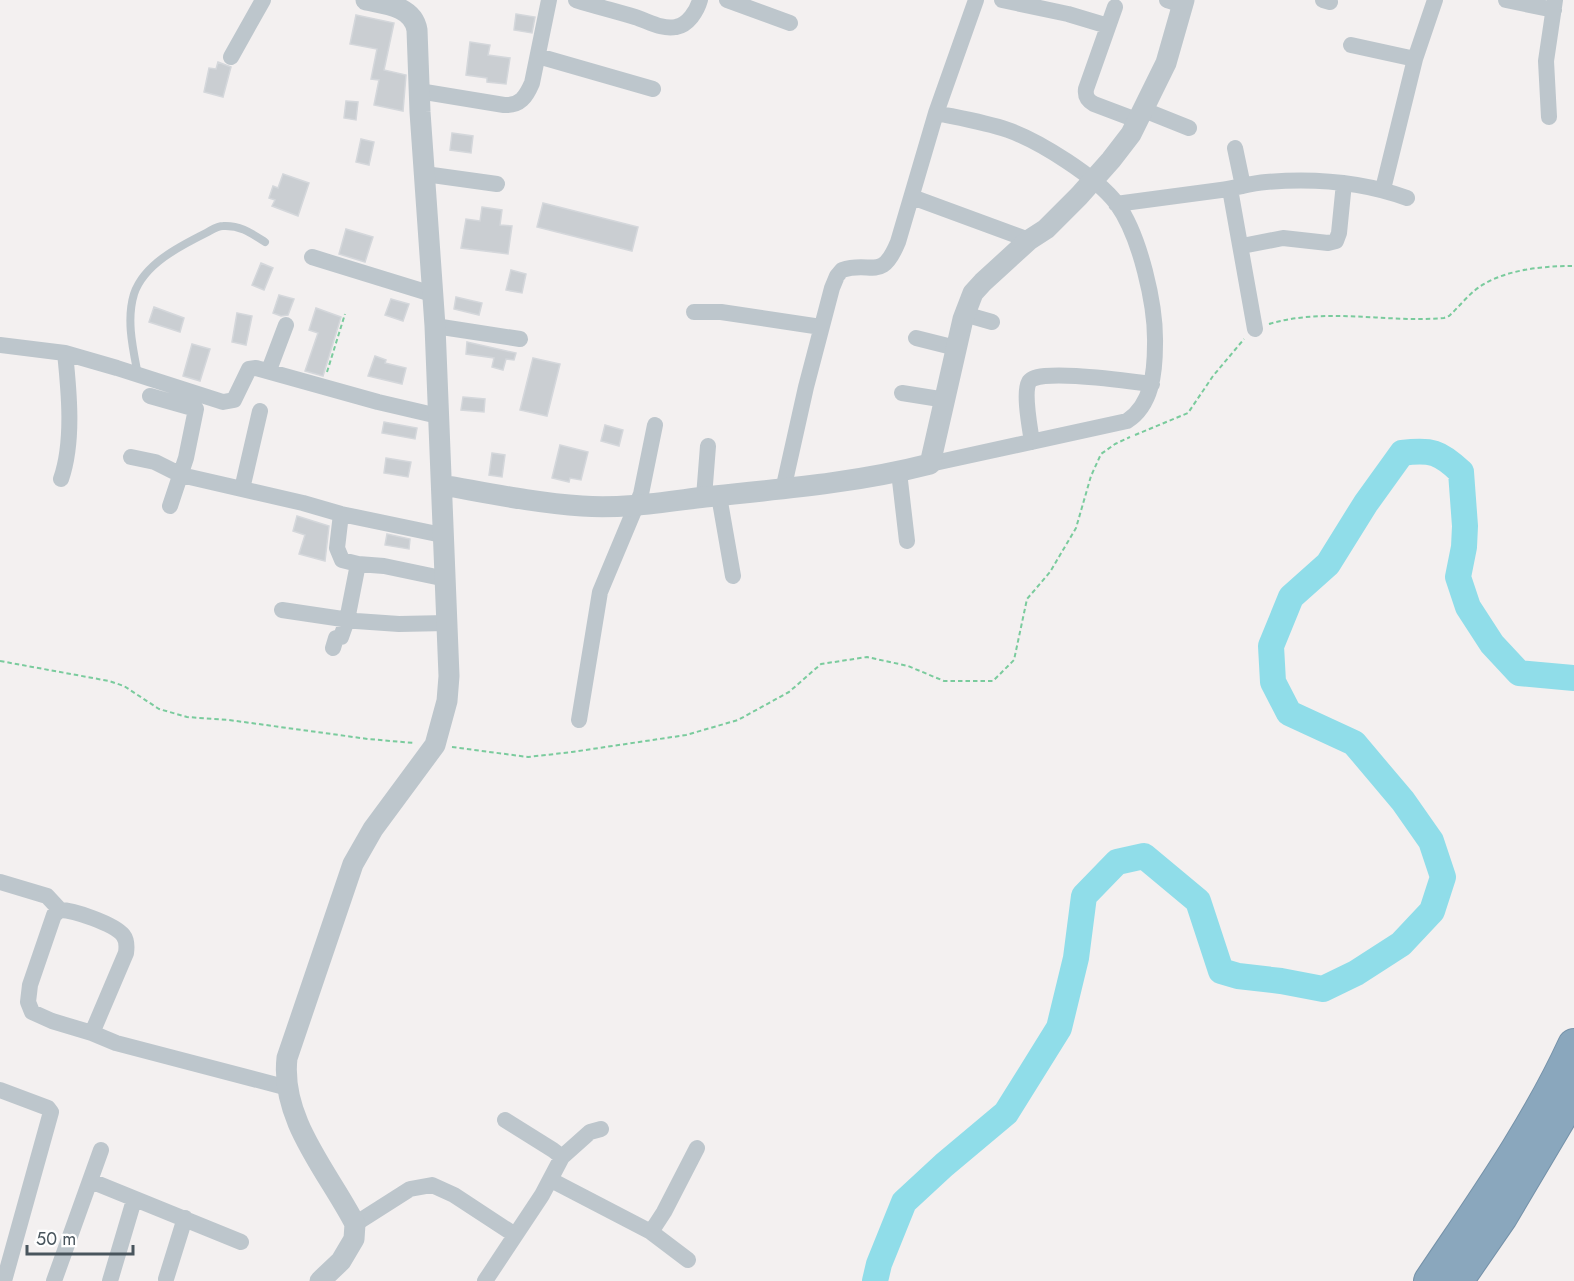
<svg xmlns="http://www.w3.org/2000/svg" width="1574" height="1281" font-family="Jost,sans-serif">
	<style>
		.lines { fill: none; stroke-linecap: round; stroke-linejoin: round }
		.river { stroke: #90dde9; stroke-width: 26 }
		.building { fill: #caced2; stroke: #d4d7db; stroke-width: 1.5 }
		.motorway-casing { stroke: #7592a9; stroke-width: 34 }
		.path { stroke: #7acb9d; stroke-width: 2; stroke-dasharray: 4.5 3; stroke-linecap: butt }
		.service { stroke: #bdc6cc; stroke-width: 8 }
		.minor { stroke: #bdc6cc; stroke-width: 16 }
		.tertiary { stroke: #bdc6cc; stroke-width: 21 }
		.motorway { stroke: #8aa7bd; stroke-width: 32 }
	</style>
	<rect width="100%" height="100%" fill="#f3f0f0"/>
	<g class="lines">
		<!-- river -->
		<path class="river" d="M875,1281L879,1264L904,1202L944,1165L1006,1113L1059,1028L1076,958L1084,896L1117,862L1144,856L1198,901L1221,971L1238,976L1281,981L1323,989L1356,973L1401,944L1432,911L1443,877L1431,841L1403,801L1354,743L1289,713L1273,682L1271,646L1291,597L1328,564L1366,503L1402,453C1431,449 1440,452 1461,472L1465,526L1464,547L1458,577L1468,607L1492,644L1519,673L1574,678"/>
	</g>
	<!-- building -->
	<path class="building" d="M516,14L535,17L532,33L514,30Z
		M356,15L394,23L384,70L406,75L403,111L374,105L379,80L371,79L377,49L350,44Z
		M470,42L490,45L488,55L510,58L506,84L487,82V78L466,75Z
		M218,62L231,67L223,97L204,92L209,68L216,69Z
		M346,101L358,102L356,120L344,118Z
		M452,133L473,136L471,153L450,150Z
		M361,139L374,142L369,165L356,162Z
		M283,174L309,183L298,216L272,206L275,200L269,198L273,186L278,188Z
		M543,203L638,227L632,251L537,227Z
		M482,207L502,210L500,225L512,226L508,254L461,248L466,219L480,221Z
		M346,229L373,237L365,262L339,254Z
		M261,263L273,268L264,290L252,285Z
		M511,270L526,274L522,293L506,290Z
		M279,295L294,299L288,315L281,316L273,313Z
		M456,297L482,303L479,315L454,309Z
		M391,299L409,304L403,321L385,315Z
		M154,307L184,318L180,332L149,322Z
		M316,308L341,317L323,376L305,371L318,333L309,330Z
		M237,313L252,316L246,345L232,342Z
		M467,342L516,353L514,360L506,359L503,370L492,367L494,358L466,354Z
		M192,344L210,349L200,381L183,376Z
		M375,356L386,360L385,363L406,368L402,384L368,376Z
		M533,358L560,364L547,416L520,410Z
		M463,397L485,399L484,412L461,410Z
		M384,422L417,428L415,439L382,433Z
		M605,425L623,430L619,446L601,441Z
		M560,445L588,452L581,480L570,478L569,482L552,478Z
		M492,453L505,455L502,477L489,475Z
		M386,458L411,462L408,477L384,473Z
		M297,516L329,526L325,561L299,554L305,535L293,531Z
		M387,534L410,539L409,549L385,545Z"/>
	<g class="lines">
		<!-- motorway casing -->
		<g class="motorway-casing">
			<path id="motorway" d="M1430,1281C1481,1205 1536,1128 1574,1045
				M1457,1281L1501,1217L1574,1094"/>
		</g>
		<!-- path -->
		<path class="path" d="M1269,324C1326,307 1386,323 1444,318L1449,316C1460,306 1471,291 1484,284C1510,269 1544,266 1574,266
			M327,372L345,314
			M1135,435L1188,413L1213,376L1244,339
			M0,661L109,681L124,686L159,709L187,717L229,720L368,739L414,743
			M452,747L528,757L572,752L686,735L738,720L789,692L821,664L867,657L908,666L944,681H993L1014,660L1027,599L1050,572L1076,528L1091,476L1101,454L1115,444L1130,437"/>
		<!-- service -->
		<path class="service" d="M138,375C133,349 126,320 134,294C144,264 180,246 206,233C212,230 217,226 223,226C240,225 251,233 265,242"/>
		<!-- minor -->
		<path class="minor" d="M576,0C595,6 615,11 635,17C648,21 662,30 676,27C688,25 697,11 700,0
			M727,0L790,23
			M1002,0L1068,14L1108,26
			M1167,0L1183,5
			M1323,0L1330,2
			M1506,0L1554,10
			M1115,7L1086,89C1085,96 1087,100 1094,104L1139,121
			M1351,45L1415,59
			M538,56L653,89
			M231,57L263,0
			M419,91L504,105C520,106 526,97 532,83L549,0
			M1144,110L1189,128
			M1549,117L1546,61L1555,0
			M1235,148L1243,186
			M425,174L497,184
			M1230,189L1255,329
			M1383,189L1415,59L1435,0
			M912,197L1029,240
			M1116,204C1151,199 1186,195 1221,190C1236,188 1251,183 1266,182C1313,178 1363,182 1407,198
			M1242,246L1283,238L1328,243L1336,241L1339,233L1344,183
			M312,257L432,294
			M694,312H721L821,327
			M964,314L992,322
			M435,326L520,339
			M916,338L956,348
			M0,345L65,353L117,368L223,402L234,400L249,369L256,368L378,402L438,416
			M269,370L286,325
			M902,393L946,400
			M150,396L196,409L186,458L170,506
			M1032,442C1030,428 1023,393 1029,382C1036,367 1134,382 1152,384
			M131,457L155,462L181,475L303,503L341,514L442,535
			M930,464L1127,421C1152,405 1155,372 1155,344C1156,305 1140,236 1117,204C1097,177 1039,141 1008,130C985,122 960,118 936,113
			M899,472L907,541
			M61,479C74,442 69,391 65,353
			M242,489L260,411
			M783,490L806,387L832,288L837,276L842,270C872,260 881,283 898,242L936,113L976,0
			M719,496L733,576
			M704,497L708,446
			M341,514L337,548L342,560L358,564L384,566L446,579
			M282,610L356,621L399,624L447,623
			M333,648L336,638L341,637L347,620L358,564
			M579,720L600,592L641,494L655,425
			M0,882L47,896L60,910
			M92,1033L126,953C127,946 127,940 123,935C114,924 74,910 60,910L54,915L30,985L28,1002L32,1012L52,1021L92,1033L116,1043L288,1088
			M0,1090L48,1108L51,1112L4,1281
			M505,1120L553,1150L562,1157
			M551,1180L651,1232L688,1260
			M91,1181L241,1242
			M355,1224L410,1189L432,1185L454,1195L515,1235
			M651,1232L664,1212L697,1148
			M166,1279L185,1218
			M54,1281L101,1150
			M110,1281L134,1200
			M485,1281L542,1195L562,1157L590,1132L601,1129"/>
		<!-- tertiary -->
		<path class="tertiary" d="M442,485C488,493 535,503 582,506C623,509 664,502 705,497C781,489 856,483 930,464L963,319L973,293L983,282L1029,240L1046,229L1079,196L1111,160L1131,134L1166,63L1184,0
			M320,1281L341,1261L354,1239L355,1224C329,1173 280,1120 287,1058L353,864L373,829L435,745L447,701L449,676L435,326L420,112L417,30C413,6 385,4 366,0"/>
		<!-- motorway -->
		<use href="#motorway" class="motorway"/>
	</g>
	<!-- scale -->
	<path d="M27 1245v9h106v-9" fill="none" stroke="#49555d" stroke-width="3"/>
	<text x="36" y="1245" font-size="18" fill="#49555d" stroke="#ffffff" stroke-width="4.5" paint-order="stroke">50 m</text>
</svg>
